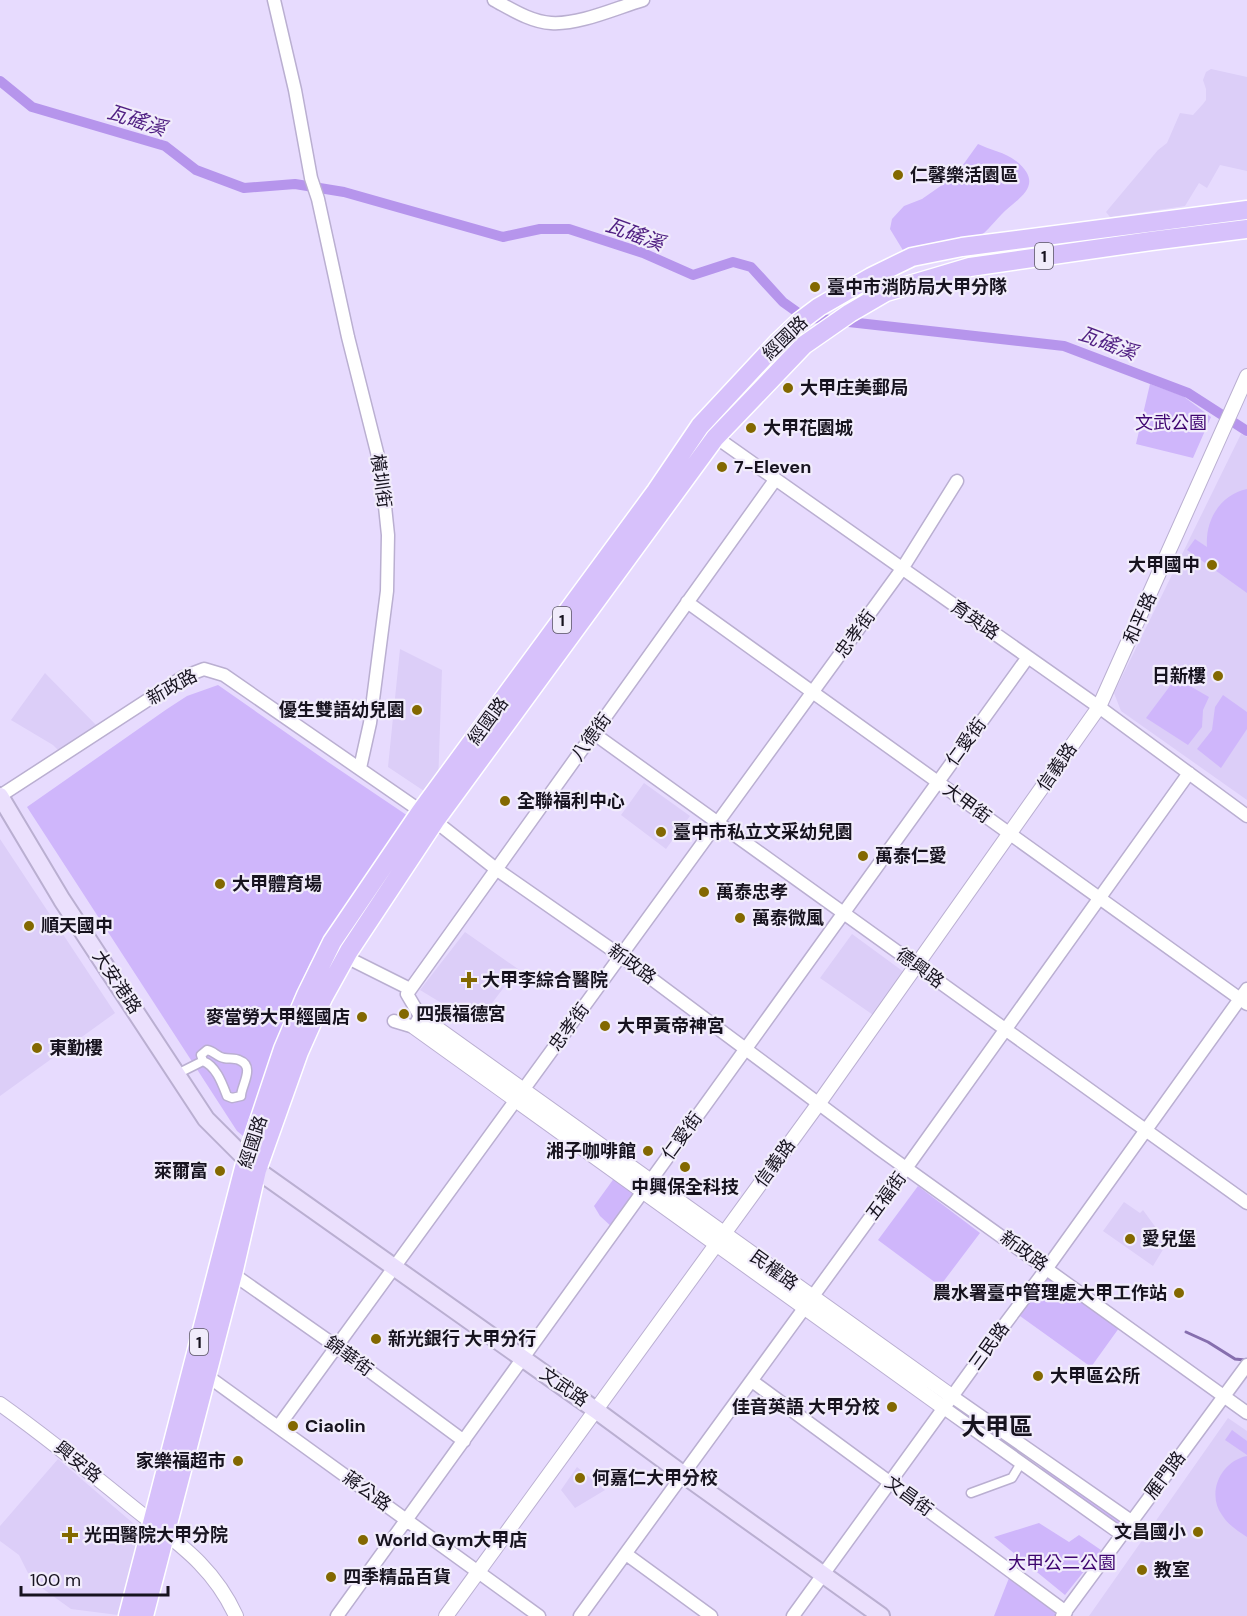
<svg xmlns="http://www.w3.org/2000/svg" width="1247" height="1616" font-family="'DM Sans','Noto Sans TC',sans-serif">
	<style>
		.built { fill: #dccef8 }
		.green { fill: #cfb6fb }
		.lines { fill: none; stroke-linecap: round; stroke-linejoin: round }
		.stream { stroke: #866eae; stroke-width: 3 }
		.canal { stroke: #b695ec; stroke-width: 10 }
		.pedestrian-casing { stroke: #baafd1; stroke-width: 11 }
		.minor-casing { stroke: #baafd1; stroke-width: 15 }
		.tertiary-casing { stroke: #baafd1; stroke-width: 16 }
		.secondary-casing { stroke: #baafd1; stroke-width: 20 }
		.primary-casing { stroke: #fff; stroke-width: 21 }
		.pedestrian { stroke: #fff; stroke-width: 8 }
		.minor { stroke: #fff; stroke-width: 12 }
		.tertiary { stroke: #fff; stroke-width: 14 }
		.secondary { stroke: #ebe0fd; stroke-width: 16 }
		.primary { stroke: #d7c1fb; stroke-width: 18 }
		.poi-dot { fill: #836800; stroke: #f1ecfb; stroke-width: 2 }
		.labels { text-anchor: middle; dominant-baseline: central; stroke-width: 4.5; stroke-linejoin: round; paint-order: stroke }
		.shield { fill: #f1ecfb; stroke: #585461; stroke-width: 1.5 }
		.shield-label { font-size: 16px; font-weight: bold; fill: #17131f }
		.poi-label { font-size: 18px; font-weight: bold; fill: #17131f; stroke: #f1ecfb; text-anchor: start }
		.street-label { font-size: 18px; fill: #17131f; stroke: #f1ecfb }
		.park-label { font-size: 18px; fill: #3e046f; stroke: #f1ecfb }
		.water-label { font-size: 20px; font-style: italic; fill: #4f1e82; stroke: #f1ecfb }
		.district-label { font-size: 24px; font-weight: bold; fill: #17131f; stroke: #f1ecfb }
	</style>
	<rect width="100%" height="100%" fill="#e7dbfe"/>
	<!-- built -->
	<path class="built" d="M1211,69L1247,77V171L1220,165L1207,188L1199,183L1185,206L1110,217L1106,212L1158,150L1167,143L1180,113L1193,115L1203,104L1206,100V89L1203,80L1206,72Z
		M1241,434L1247,437V800L1121,711L1114,693Z
		M400,649L442,670L438,785L430,795L388,767Z
		M45,673L99,728L60,752L53,745L11,720Z
		M644,783L690,816L666,849L621,815Z
		M0,839L115,1013L0,1096Z
		M465,932L518,969L476,1024L420,990Z
		M852,934L908,975L876,1017L820,978Z
		M1124,1202L1140,1213L1143,1210L1167,1243L1153,1266L1103,1231Z
		M1228,1418L1247,1431V1616H1089Z
		M58,1459L141,1530L118,1615L71,1609L32,1581L19,1555L0,1541V1526Z
		M577,1467L605,1490L575,1508L561,1490Z"/>
	<!-- green -->
	<path class="green" d="M978,144C990,150 1005,152 1016,161C1047,186 1016,199 1001,215C993,223 984,236 973,240C956,246 924,249 904,252L890,229L892,219L904,206L922,199L955,176Z
		M1150,384L1183,396L1211,417L1193,458L1136,444Z
		M1247,489V593L1187,550L1195,539L1207,547C1205,520 1220,495 1247,489Z
		M1176,678L1209,697L1203,710L1202,727L1188,745L1146,718Z
		M218,685L328,762L411,818L340,915L310,963L281,1029L248,1137L243,1136L237,1131L27,807L167,709L187,696Z
		M1223,695L1247,712V729L1221,768L1197,749L1212,730L1215,707Z
		M615,1177L638,1194L613,1228L600,1216L594,1206Z
		M918,1186L980,1233L940,1286L878,1240Z
		M1048,1277L1119,1328L1091,1367L1020,1316Z
		M1232,1430L1247,1441V1455L1225,1440Z
		M1247,1456V1537C1238,1531 1228,1525 1222,1515C1206,1493 1221,1461 1247,1456Z
		M1046,1463L1126,1520L1120,1528L1040,1471Z
		M1039,1523L1069,1542L1079,1535L1101,1550L1065,1595L994,1537Z
		M1009,1578L1061,1616H994Z"/>
	<g class="lines">
		<!-- stream -->
		<path class="stream" d="M1186,1332L1208,1342L1235,1359L1245,1360"/>
		<!-- canal -->
		<path class="canal" d="M0,81L32,107L165,146L196,170L244,188L295,184L344,192L503,237L540,229H569L643,253L693,275L733,262L751,267L783,302L804,317L1064,346L1188,393L1247,431"/>
		<!-- pedestrian casing -->
		<g class="pedestrian-casing">
			<path id="pedestrian" d="M207,1050C214,1051 217,1057 224,1058C229,1059 235,1058 239,1060C256,1066 241,1086 241,1096L232,1098L227,1096C222,1083 216,1066 203,1061L201,1055Z
				M177,1074L203,1061
				M971,1493L1012,1478L1021,1463"/>
		</g>
		<!-- minor casing -->
		<g class="minor-casing">
			<path id="minor" d="M274,0L295,90L311,178L318,199L348,337L381,468L388,535L387,591L370,723L360,768
				M494,0C511,9 531,22 551,23C579,25 616,8 643,0
				M700,426L1099,707L1247,816
				M687,602L1247,1004
				M593,733L1247,1203
				M0,796L183,677L204,669L224,675L435,821L496,869L621,956L878,1148L1247,1413
				M346,957L410,989
				M394,1021L414,1027L420,1016L407,994L775,480
				M233,1274L337,1347L464,1441
				M202,1374L206,1375L539,1616
				M752,1381L1066,1612
				M953,1397L1131,1521
				M944,1408L1121,1534
				M278,1427L902,569L957,481
				M626,1554L711,1616
				M337,1616L1028,657
				M580,1616L907,1167L1189,773
				M793,1616L993,1340L1047,1268L1247,989
				M1062,1616L1247,1365"/>
		</g>
		<!-- tertiary casing -->
		<g class="tertiary-casing">
			<path id="tertiary" d="M420,1016L953,1397
				M414,1027L944,1408
				M0,1404C45,1436 87,1470 130,1505C173,1540 212,1563 236,1616
				M446,1616L819,1103L1099,707L1247,376"/>
		</g>
		<!-- secondary casing -->
		<g class="secondary-casing">
			<path id="secondary" d="M0,796L62,900L206,1119L257,1170L597,1411L684,1475L881,1616"/>
		</g>
		<!-- primary casing -->
		<g class="primary-casing">
			<path id="primary" d="M128,1616L246,1160L283,1049L306,995L332,942L421,811L656,491L700,426L779,341L799,322L819,307L871,277L912,257L962,247L1247,210
				M144,1616L233,1274L257,1170L299,1052L323,998L349,951L435,821L715,438L804,345L850,313L886,292L970,267L1151,241L1247,229"/>
		</g>
		<!-- pedestrian -->
		<use href="#pedestrian" class="pedestrian"/>
		<!-- minor -->
		<use href="#minor" class="minor"/>
		<!-- tertiary -->
		<use href="#tertiary" class="tertiary"/>
		<!-- secondary -->
		<use href="#secondary" class="secondary"/>
		<!-- primary -->
		<use href="#primary" class="primary"/>
	</g>
	<!-- markers -->
	<g class="poi-dot">
		<circle cx="898" cy="175" r="6"/>
		<circle cx="815" cy="287" r="6"/>
		<circle cx="788" cy="388" r="6"/>
		<circle cx="751" cy="428" r="6"/>
		<circle cx="722" cy="467" r="6"/>
		<circle cx="1212" cy="565" r="6"/>
		<circle cx="1218" cy="676" r="6"/>
		<circle cx="417" cy="710" r="6"/>
		<circle cx="505" cy="801" r="6"/>
		<circle cx="661" cy="832" r="6"/>
		<circle cx="863" cy="856" r="6"/>
		<circle cx="220" cy="884" r="6"/>
		<circle cx="704" cy="892" r="6"/>
		<circle cx="740" cy="918" r="6"/>
		<circle cx="29" cy="926" r="6"/>
		<path d="M466 971h6v6h6v6h-6v6h-6v-6h-6v-6h6z"/>
		<circle cx="404" cy="1014" r="6"/>
		<circle cx="362" cy="1017" r="6"/>
		<circle cx="605" cy="1026" r="6"/>
		<circle cx="37" cy="1048" r="6"/>
		<circle cx="648" cy="1151" r="6"/>
		<circle cx="685" cy="1167" r="6"/>
		<circle cx="220" cy="1171" r="6"/>
		<circle cx="1130" cy="1239" r="6"/>
		<circle cx="1179" cy="1293" r="6"/>
		<circle cx="376" cy="1339" r="6"/>
		<circle cx="1038" cy="1376" r="6"/>
		<circle cx="892" cy="1407" r="6"/>
		<circle cx="293" cy="1426" r="6"/>
		<circle cx="238" cy="1461" r="6"/>
		<circle cx="580" cy="1478" r="6"/>
		<circle cx="1198" cy="1532" r="6"/>
		<path d="M67 1526h6v6h6v6h-6v6h-6v-6h-6v-6h6z"/>
		<circle cx="363" cy="1540" r="6"/>
		<circle cx="1142" cy="1570" r="6"/>
		<circle cx="331" cy="1577" r="6"/>
	</g>
	<g class="labels">
		<!-- shield labels -->
		<g class="shield">
			<rect x="1035" y="243" width="18" height="26" rx="4.5"/>
			<rect x="553" y="607" width="18" height="26" rx="4.5"/>
			<rect x="190" y="1329" width="18" height="26" rx="4.5"/>
		</g>
		<g class="shield-label">
			<text x="1044" y="256">1</text>
			<text x="562" y="620">1</text>
			<text x="199" y="1342">1</text>
		</g>
		<!-- poi labels -->
		<g class="poi-label">
			<text x="910" y="175">仁馨樂活園區</text>
			<text x="827" y="287">臺中市消防局大甲分隊</text>
			<text x="800" y="388">大甲庄美郵局</text>
			<text x="763" y="428">大甲花園城</text>
			<text x="734" y="467">7-Eleven</text>
			<text x="1200" y="565" text-anchor="end">大甲國中</text>
			<text x="1206" y="676" text-anchor="end">日新樓</text>
			<text x="405" y="710" text-anchor="end">優生雙語幼兒園</text>
			<text x="517" y="801">全聯福利中心</text>
			<text x="673" y="832">臺中市私立文采幼兒園</text>
			<text x="875" y="856">萬泰仁愛</text>
			<text x="232" y="884">大甲體育場</text>
			<text x="716" y="892">萬泰忠孝</text>
			<text x="752" y="918">萬泰微風</text>
			<text x="41" y="926">順天國中</text>
			<text x="482" y="980">大甲李綜合醫院</text>
			<text x="416" y="1014">四張福德宮</text>
			<text x="350" y="1017" text-anchor="end">麥當勞大甲經國店</text>
			<text x="617" y="1026">大甲黃帝神宮</text>
			<text x="49" y="1048">東勤樓</text>
			<text x="636" y="1151" text-anchor="end">湘子咖啡館</text>
			<text x="208" y="1171" text-anchor="end">萊爾富</text>
			<text x="685" y="1187" text-anchor="middle">中興保全科技</text>
			<text x="1142" y="1239">愛兒堡</text>
			<text x="1167" y="1293" text-anchor="end">農水署臺中管理處大甲工作站</text>
			<text x="388" y="1339">新光銀行 大甲分行</text>
			<text x="1050" y="1376">大甲區公所</text>
			<text x="880" y="1407" text-anchor="end">佳音英語 大甲分校</text>
			<text x="305" y="1426">Ciaolin</text>
			<text x="226" y="1461" text-anchor="end">家樂福超市</text>
			<text x="592" y="1478">何嘉仁大甲分校</text>
			<text x="1186" y="1532" text-anchor="end">文昌國小</text>
			<text x="84" y="1535">光田醫院大甲分院</text>
			<text x="375" y="1540">World Gym大甲店</text>
			<text x="1154" y="1570">教室</text>
			<text x="343" y="1577">四季精品百貨</text>
		</g>
		<!-- street labels -->
		<g class="street-label">
			<text transform="translate(785 338) rotate(-44)">經國路</text>
			<text transform="translate(381 481) rotate(82)">橫圳街</text>
			<text transform="translate(1140 618) rotate(-66)">和平路</text>
			<text transform="translate(975 620) rotate(35)">育英路</text>
			<text transform="translate(855 634) rotate(-54)">忠孝街</text>
			<text transform="translate(172 687) rotate(-29)">新政路</text>
			<text transform="translate(488 721) rotate(-54)">經國路</text>
			<text transform="translate(591 737) rotate(-54)">八德街</text>
			<text transform="translate(966 742) rotate(-54)">仁愛街</text>
			<text transform="translate(1057 767) rotate(-55)">信義路</text>
			<text transform="translate(967 803) rotate(36)">大甲街</text>
			<text transform="translate(632 964) rotate(36)">新政路</text>
			<text transform="translate(920 968) rotate(36)">德興路</text>
			<text transform="translate(117 982) rotate(56)">大安港路</text>
			<text transform="translate(569 1027) rotate(-54)">忠孝街</text>
			<text transform="translate(682 1136) rotate(-54)">仁愛街</text>
			<text transform="translate(253 1142) rotate(-72)">經國路</text>
			<text transform="translate(775 1163) rotate(-54)">信義路</text>
			<text transform="translate(886 1196) rotate(-54)">五福街</text>
			<text transform="translate(1024 1251) rotate(36)">新政路</text>
			<text transform="translate(774 1270) rotate(36)">民權路</text>
			<text transform="translate(989 1346) rotate(-54)">三民路</text>
			<text transform="translate(349 1356) rotate(36)">錦華街</text>
			<text transform="translate(564 1387) rotate(35)">文武路</text>
			<text transform="translate(78 1462) rotate(39)">興安路</text>
			<text transform="translate(1165 1475) rotate(-53)">雁門路</text>
			<text transform="translate(367 1491) rotate(36)">蔣公路</text>
			<text transform="translate(909 1496) rotate(36)">文昌街</text>
		</g>
		<!-- park labels -->
		<g class="park-label">
			<text x="1171" y="423">文武公園</text>
			<text x="1062" y="1563">大甲公二公園</text>
		</g>
		<!-- water labels -->
		<g class="water-label">
			<text transform="translate(137 120) rotate(18)">瓦磘溪</text>
			<text transform="translate(635 234) rotate(20)">瓦磘溪</text>
			<text transform="translate(1108 343) rotate(21)">瓦磘溪</text>
		</g>
		<!-- district labels -->
		<g class="district-label">
			<text x="997" y="1426">大甲區</text>
		</g>
	</g>
	<!-- scale -->
	<path d="M21 1586v9h147v-9" fill="none" stroke="#17131f" stroke-width="3"/>
	<text x="30" y="1586" font-size="18" fill="#17131f" stroke="#f1ecfb" stroke-width="4.5" paint-order="stroke">100 m</text>
</svg>
